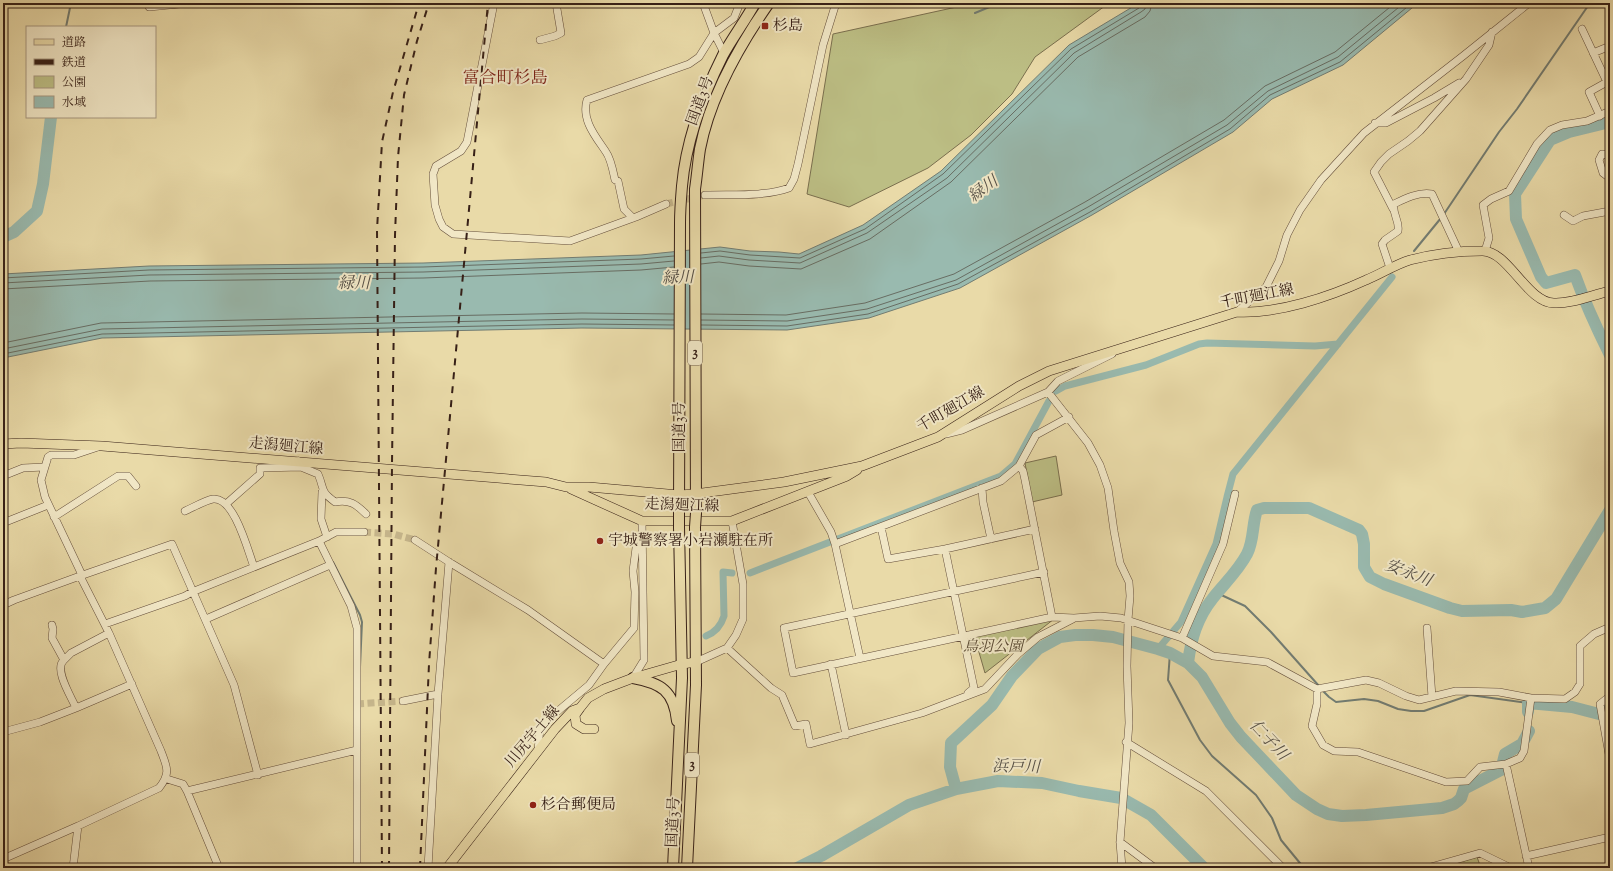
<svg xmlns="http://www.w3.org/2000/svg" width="1613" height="871" font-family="'Sorts Mill Goudy','Noto Serif JP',serif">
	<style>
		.green { fill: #bcbe84; stroke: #7a6f4e }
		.water { fill: #99baaf; stroke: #727c72 }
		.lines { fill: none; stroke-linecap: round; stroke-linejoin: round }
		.shore { stroke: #686d63; stroke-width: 1 }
		.stream { stroke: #727c72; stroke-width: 2 }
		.canal { stroke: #99baaf; stroke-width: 7 }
		.river { stroke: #99baaf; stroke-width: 12 }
		.minor-tunnel { stroke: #c5b58b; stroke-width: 7; stroke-dasharray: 7 3.5; stroke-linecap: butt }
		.minor-casing { stroke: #644e3b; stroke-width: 8 }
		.major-casing { stroke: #372017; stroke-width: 10 }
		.highway-casing { stroke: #372017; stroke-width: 12 }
		.minor { stroke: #f1e7c6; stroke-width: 7 }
		.major { stroke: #e9daa8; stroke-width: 9 }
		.highway { stroke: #e9daa8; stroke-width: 10 }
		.rail { stroke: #372017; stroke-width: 2; stroke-dasharray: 7 7; stroke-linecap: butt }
		.highway-bridge-casing { stroke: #372017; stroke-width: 12; stroke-linecap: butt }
		.highway-bridge { stroke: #e9daa8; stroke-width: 10 }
		.poi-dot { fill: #8f2418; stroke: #f1e7c6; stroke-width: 1.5 }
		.labels { text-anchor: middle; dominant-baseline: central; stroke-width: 4; stroke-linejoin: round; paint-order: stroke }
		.shield { fill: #f1e7c6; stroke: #6f5c4c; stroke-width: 1 }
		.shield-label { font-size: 14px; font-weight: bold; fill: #372017 }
		.poi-label { font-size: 15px; fill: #372017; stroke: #f1e7c6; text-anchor: start }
		.street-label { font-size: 15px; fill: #372017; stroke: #f1e7c6 }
		.park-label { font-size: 15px; font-style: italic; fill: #584832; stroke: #f1e7c6 }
		.water-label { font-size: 16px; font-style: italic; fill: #544e45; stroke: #f1e7c6 }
		.quarter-label { font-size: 17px; fill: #7a1f14; stroke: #f1e7c6 }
	</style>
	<rect width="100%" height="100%" fill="#e9daa8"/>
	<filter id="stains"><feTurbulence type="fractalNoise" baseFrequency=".005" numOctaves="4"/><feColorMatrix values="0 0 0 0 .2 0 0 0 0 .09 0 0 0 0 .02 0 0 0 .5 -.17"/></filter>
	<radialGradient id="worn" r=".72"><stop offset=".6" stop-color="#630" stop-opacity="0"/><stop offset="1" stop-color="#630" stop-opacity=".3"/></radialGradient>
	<!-- green -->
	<path class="green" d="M975,3H1109L1035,57L1012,94L971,135L928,168L849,207L807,194L833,34Z
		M1056,456L1062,495L1032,502L1025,463Z
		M1054,619L985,673L974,635Z
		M1477,857L1481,868H1440Z"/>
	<!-- water -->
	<path class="water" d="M1139,3H1418L1343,65L1272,99L1233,132L1092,215L960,288L869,318L787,330L582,328L102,338L3,358V274L149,266L423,263L641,255L720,247L750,251L779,252L799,254L863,225L941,171L1069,45Z"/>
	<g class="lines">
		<!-- shore -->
		<path class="shore" d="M701,253L720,251L750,255L800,258L865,229L943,174L1071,49L1139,8L1141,3
			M701,258L719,256L749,260L800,263L867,233L947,178L1074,53L1141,12L1145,9L1146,3
			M701,264L719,262L749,266L801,269L870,239L951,182L1078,57L1145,17L1150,11L1152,3
			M3,278L149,270L423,267L641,259L674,256
			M3,283L149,275L423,272L641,264L674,261
			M3,289L150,281L423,278L641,270L674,267
			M701,314L786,315L865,303L954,274L1085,202L1224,120L1265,86L1335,52L1395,3
			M701,320L787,321L867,309L956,280L1088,207L1227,125L1268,91L1338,57L1404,3
			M701,325L787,326L868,314L958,284L1090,212L1230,129L1270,95L1340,62L1412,3
			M3,343L101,323L582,313L674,314
			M3,349L102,329L582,319L674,320
			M3,354L102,334L582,324L674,325"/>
		<!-- stream -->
		<path class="stream" d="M975,13L999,3
			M66,27L71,3
			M1444,214L1499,132L1517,109L1590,3
			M1414,251L1441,218
			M333,562L360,615L362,622L360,667
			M1217,593L1245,606L1271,632L1319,686
			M1170,653L1168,680L1200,740L1212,756L1256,795L1272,818L1281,840L1304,868
			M1323,691L1329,697L1336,702L1364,699L1378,701L1398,709L1411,711H1424L1470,695L1528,703"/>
		<!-- canal -->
		<path class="canal" d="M1056,391L1065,386L1146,365L1199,344L1207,343L1315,346L1338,344
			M750,573L1001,476L1015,464L1049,401
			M706,636C716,632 721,626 724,616L723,572L732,573
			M1158,649L1181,622L1216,544L1227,497L1233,474L1392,277"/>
		<!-- river -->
		<path class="river" d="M1610,122L1569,132L1550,140L1515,194L1516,219L1541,277L1546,283L1575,275C1585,303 1597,329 1610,355
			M3,237L14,232L37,211L43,184L51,117
			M1188,663C1191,639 1197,618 1213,598C1224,584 1238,571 1247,554C1254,541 1252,524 1257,510L1264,508H1309L1359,530L1362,534L1364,544V567L1370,577L1384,584L1450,608L1462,611L1511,610L1522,612L1545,608L1556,599L1610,510
			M1528,712V703L1572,707L1599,714L1610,709
			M956,789L950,767L951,743L992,705L1012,676L1038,649L1060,637L1075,635H1093L1113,637L1158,649L1170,653L1188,663L1202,677L1230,723L1241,737L1296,795L1317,809L1328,814L1342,816L1366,815L1442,808L1454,804L1458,801L1461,798L1464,789L1501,770L1505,754L1522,744L1529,731
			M797,868L821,856L909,805L956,789L998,781L1042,783L1079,791L1121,798L1151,815L1204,868"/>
		<!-- minor-tunnel -->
		<path class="minor-tunnel" d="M666,204L705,195
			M364,532L393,534L415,540
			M357,704L403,701"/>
		<!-- minor casing -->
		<g class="minor-casing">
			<path id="minor" d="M148,3L149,7L190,3
				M494,3L467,142L461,151L436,166L433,174L435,205L439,219L443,227L453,234L570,241L636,217L666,204
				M703,3L714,33L724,53
				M1582,29L1607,82L1589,92L1600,116
				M540,40L555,36L561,33L556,3
				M1593,53L1610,46
				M1375,123H1386L1434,98L1459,83
				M1610,155L1602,154L1599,160L1603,173L1607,176H1610
				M705,195C732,194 764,197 789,188L794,179L798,164L823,45L836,3
				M1393,209L1374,172L1381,162L1389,154L1408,141L1420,131L1466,79L1489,45L1492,32
				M1564,215L1573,221L1583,216L1610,211
				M633,218L624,209L618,181L615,180C613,171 611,159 606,152C596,137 581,120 587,100L689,64L699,57L714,33L734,18L740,3
				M1485,251L1489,238L1483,205L1491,199L1509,191L1537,144L1550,130L1562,125L1587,121L1610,111
				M1390,268L1382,244L1385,240L1398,231C1400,221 1392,214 1394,204C1406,198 1418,192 1432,194L1459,252
				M1237,312L1266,287L1279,261L1287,235L1300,210L1321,180L1364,133L1463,56L1529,3
				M1048,392L1088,443L1100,465L1108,488L1114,531L1120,563L1129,582L1130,596L1128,620L1127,666L1129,723L1120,842L1122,868
				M946,434L962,430L1048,392L1058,381L1112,354
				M298,461L301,467L318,474C325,490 319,490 335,502C349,499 356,504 366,514
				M1019,466L1023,471L1025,480L1052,617
				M3,476L23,468L44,467
				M982,488L983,502L991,539
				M322,492L321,519L327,537
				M808,492L831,532L835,544L860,658
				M226,504L260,474V468L301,467
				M185,511C192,508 206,500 213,499C234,496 248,551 254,567
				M54,517L118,476H128L136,486
				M3,523L48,505
				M881,527L888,559L945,549L1035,529
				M415,540L449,562L528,610L604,664
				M319,541L351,606L357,628V868
				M835,544L1001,481L1019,466L1036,435L1069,417
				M945,549L974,688L968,693
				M1044,572L784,628L793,673L1052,617L1074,618L1100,616L1121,618L1182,638L1213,656L1267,662L1317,689L1366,680L1379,683L1406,696L1419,700L1456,691L1499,692L1531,698L1565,699L1575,692L1580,684V646L1594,634L1610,627
				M82,575L45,497L41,480L48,457L51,455H74L98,447
				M3,605L14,600L80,576L172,544L234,685L258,775
				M206,619L330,565
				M105,624L185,596L192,592L319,541L336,532H364
				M52,625L53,629L52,638L64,660C53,669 72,698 76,708
				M1427,628L1432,697
				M1182,638L1223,544L1235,494
				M727,648L771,688L782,695L795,726L806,724L810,744L922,713L985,689L1018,654L1038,637L1073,619
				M64,660L71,653L109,633
				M696,662L727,648L736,635L743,619V584L732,521
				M831,664L846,735
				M633,678L644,660L642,521
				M1317,689V704L1312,726L1323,745L1334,751L1358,752L1446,782L1467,781L1480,767L1506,764L1520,758L1524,751L1531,698
				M1610,696L1600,704L1610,760
				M403,701L438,694
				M3,732L40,722L76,708L132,684
				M1126,742L1206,791L1283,868
				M538,751L540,726L589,685L604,664L634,628L635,592L633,571L636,548L642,540
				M1506,764L1529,868
				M167,779L183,784L187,791L219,868
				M187,791L357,750
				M1120,842L1155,868
				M1526,856L1610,837
				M3,859L78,826L159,788C171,773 167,767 161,751L109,633L80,576
				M73,868L78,826
				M428,868L438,694L449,562
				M1427,868L1480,853L1511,868"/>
		</g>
		<!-- major casing -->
		<g class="major-casing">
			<path id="major" d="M3,444L21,443L102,446L546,482L566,487H589L679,495L695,494L784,482L862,466L938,437L1019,386L1049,371L1237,312C1278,314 1329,297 1366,280C1381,274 1394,265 1410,260C1433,254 1459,251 1482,251C1508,250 1527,303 1554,303C1572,304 1592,295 1610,291
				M571,489L642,521H732L847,476L857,470
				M580,708L575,715L576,724L584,729H594
				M447,868L555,729L572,711L580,708L588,698L604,689L633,678L682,664L696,662"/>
		</g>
		<!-- highway casing -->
		<g class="highway-casing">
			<path id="highway" d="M679,513L680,223C680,210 681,198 682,186C686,141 703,95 723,55C733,37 745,21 755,3
				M696,513L695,189C697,176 698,162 700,149C710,97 739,46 769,3
				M633,678C661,683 674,691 677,721
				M673,868L682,678L679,527
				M687,868L696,685L695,527"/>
		</g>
		<!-- minor -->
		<use href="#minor" class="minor"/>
		<!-- major -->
		<use href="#major" class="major"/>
		<!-- highway -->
		<use href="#highway" class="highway"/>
		<!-- rail -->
		<path class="rail" d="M382,868L377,230L382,142L393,92L419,3
			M389,868L392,463L395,235L398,157L404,95L417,41L429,3
			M420,868L429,664L436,568L488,3"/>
		<!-- highway-bridge casing -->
		<g class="highway-bridge-casing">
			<path id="highway-bridge" d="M679,527V513
				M695,527L696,513"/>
		</g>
		<!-- highway-bridge -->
		<use href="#highway-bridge" class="highway-bridge"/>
	</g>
	<!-- markers -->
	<g class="poi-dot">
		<rect x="761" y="22" width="8" height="8" rx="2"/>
		<circle cx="600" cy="541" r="4"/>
		<circle cx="533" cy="805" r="4"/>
	</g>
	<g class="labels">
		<!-- shield labels -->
		<g class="shield">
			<rect x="688" y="341" width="14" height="24" rx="3"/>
			<rect x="685" y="753" width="14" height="24" rx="3"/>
		</g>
		<g class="shield-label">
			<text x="695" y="353">3</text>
			<text x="692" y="765">3</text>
		</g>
		<!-- poi labels -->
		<g class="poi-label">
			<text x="773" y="26">杉島</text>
			<text x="608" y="541">宇城警察署小岩瀬駐在所</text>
			<text x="541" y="805">杉合郵便局</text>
		</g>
		<!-- street labels -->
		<g class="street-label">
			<text transform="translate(701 101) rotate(-70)">国道3号</text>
			<text transform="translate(1257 297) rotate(-11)">千町廻江線</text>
			<text transform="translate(951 410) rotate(-30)">千町廻江線</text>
			<text transform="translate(680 427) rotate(-90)">国道3号</text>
			<text transform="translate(286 447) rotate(5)">走潟廻江線</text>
			<text transform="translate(682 506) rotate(2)">走潟廻江線</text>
			<text transform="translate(533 737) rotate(-50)">川尻宇土線</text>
			<text transform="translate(674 822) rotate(-87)">国道3号</text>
		</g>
		<!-- park labels -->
		<g class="park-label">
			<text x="993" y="647">鳥羽公園</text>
		</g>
		<!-- water labels -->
		<g class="water-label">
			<text transform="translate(984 190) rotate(-36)">緑川</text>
			<text transform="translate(678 279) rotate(-2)">緑川</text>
			<text x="354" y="284">緑川</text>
			<text transform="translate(1408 574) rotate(21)">安永川</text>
			<text transform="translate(1268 741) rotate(47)">仁子川</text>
			<text transform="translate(1016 768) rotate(1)">浜戸川</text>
		</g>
		<!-- quarter labels -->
		<g class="quarter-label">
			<text x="505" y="79">富合町杉島</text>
		</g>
	</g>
	<!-- margin -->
	<rect width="1613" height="871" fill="none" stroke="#e9daa8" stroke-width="16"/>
	<rect x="4" y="4" width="1605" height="863" fill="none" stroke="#372017" stroke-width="2"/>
	<rect x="8" y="8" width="1597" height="855" fill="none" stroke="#372017"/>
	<!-- legend -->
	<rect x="26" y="26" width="130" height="92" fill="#f1e7c6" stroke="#a79780"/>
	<rect x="34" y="39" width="20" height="6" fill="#e9daa8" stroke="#a79780"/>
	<text x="62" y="46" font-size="12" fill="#372017">道路</text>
	<rect x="34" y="59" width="20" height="6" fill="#372017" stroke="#a79780"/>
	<text x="62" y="66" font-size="12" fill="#372017">鉄道</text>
	<rect x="34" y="76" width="20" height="12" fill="#bcbe84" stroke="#a79780"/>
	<text x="62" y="86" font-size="12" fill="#372017">公園</text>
	<rect x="34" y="96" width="20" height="12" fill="#99baaf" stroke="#a79780"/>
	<text x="62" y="106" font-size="12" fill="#372017">水域</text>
	<rect width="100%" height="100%" filter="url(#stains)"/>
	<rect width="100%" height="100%" fill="url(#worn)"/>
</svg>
